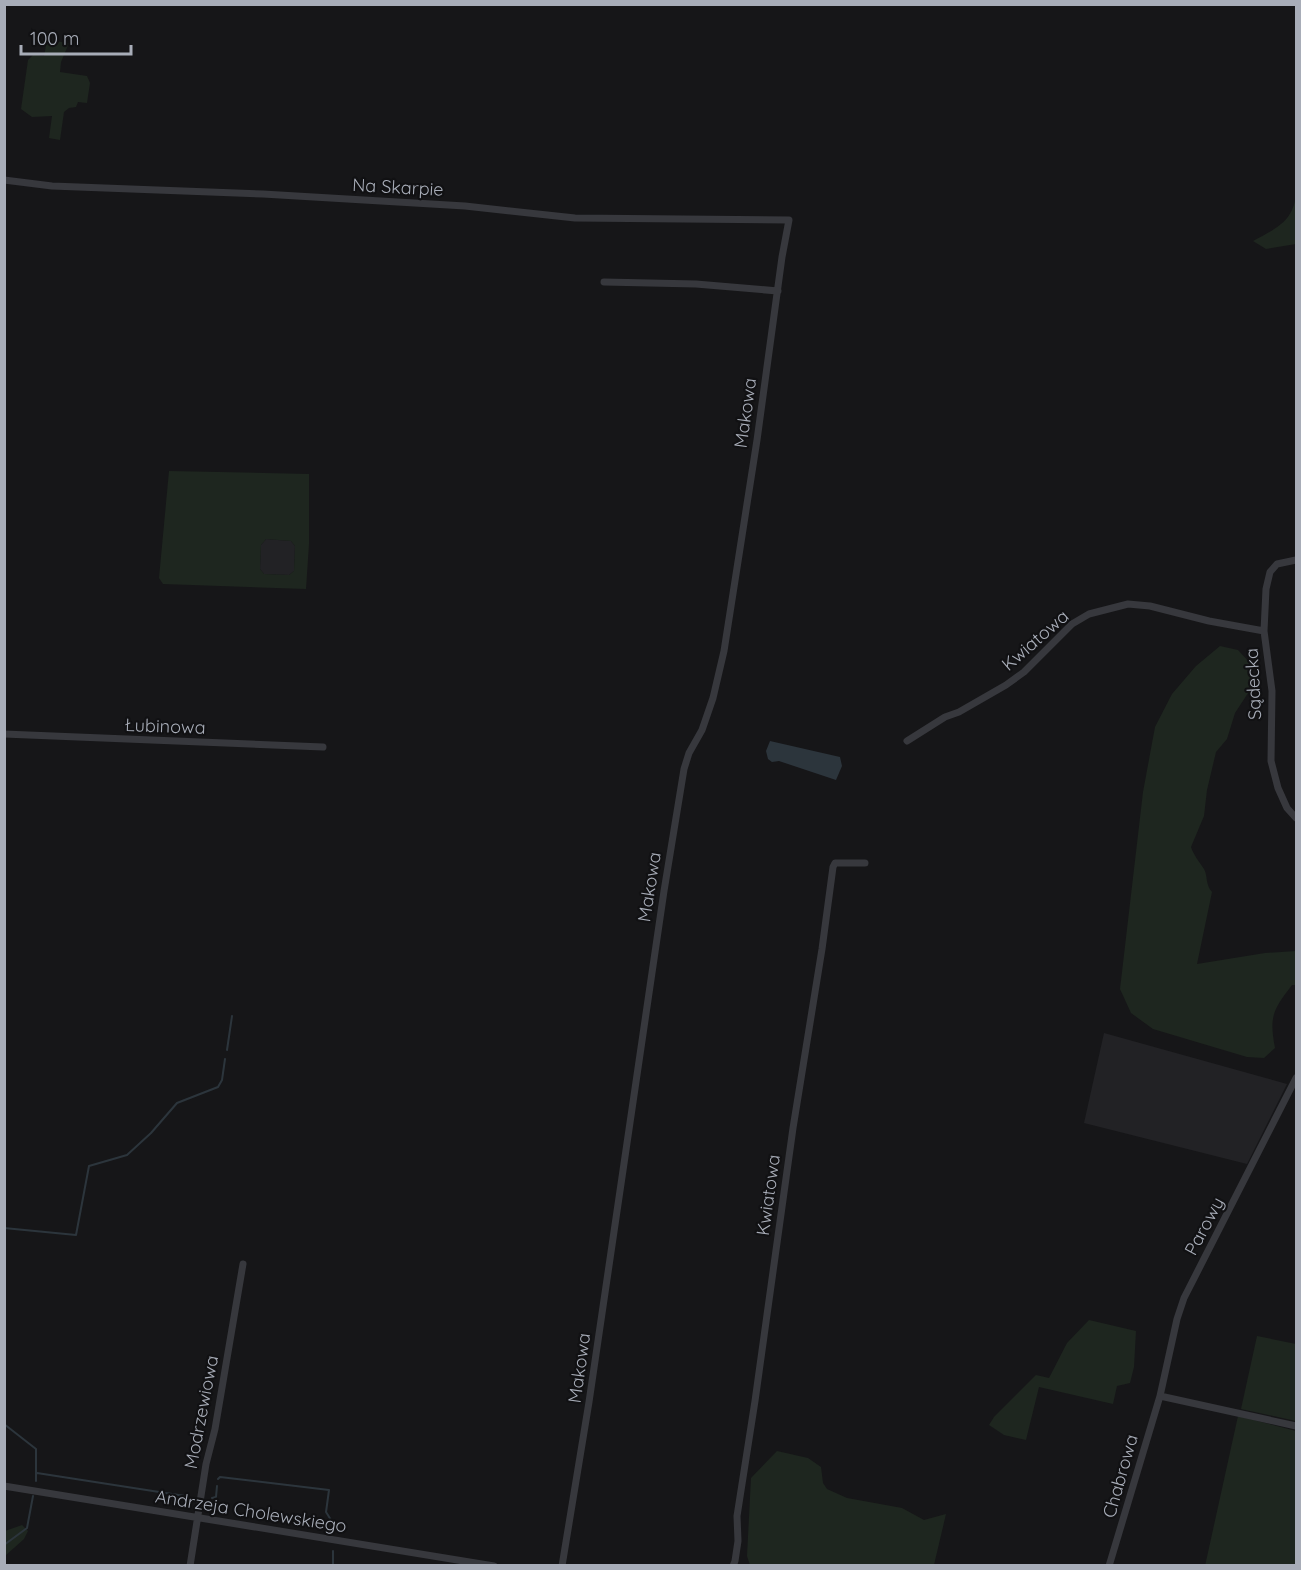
<svg xmlns="http://www.w3.org/2000/svg" width="1301" height="1570" font-family="Quicksand,sans-serif">
	<style>
		.built { fill: #222225 }
		.green { fill: #1e261f; fill-rule: evenodd }
		.water { fill: #2c353c }
		.lines { fill: none; stroke-linecap: round; stroke-linejoin: round }
		.stream { stroke: #2c353c; stroke-width: 2 }
		.street { stroke: #37383d; stroke-width: 7 }
		.labels { text-anchor: middle; dominant-baseline: central; stroke-width: 4.5; stroke-linejoin: round; paint-order: stroke }
		.street-label { font-size: 18px; fill: #a8adb8; stroke: #111113 }
	</style>
	<rect width="100%" height="100%" fill="#161618"/>
	<!-- built -->
	<path class="built" d="M266,539L291,541L295,546L294,571L289,575L264,574L260,569L261,545Z
		M1104,1033L1287,1084L1247,1164L1084,1123Z"/>
	<!-- green -->
	<path class="green" d="M47,40L69,43L61,62L60,72L87,76L90,83L87,103L78,102L76,107L69,108L64,112L60,140L49,138L52,116L32,117L21,109L28,60L33,55L44,56Z
		M1296,195V244L1266,249L1253,241C1275,229 1293,222 1296,195Z
		M169,471L309,474V544L306,589L163,584L159,578ZM266,539L291,541L295,546L294,571L289,575L264,574L260,569L261,545Z
		M1220,646L1238,650L1250,663V690L1235,713L1227,739L1216,752L1207,790L1204,816L1191,847C1194,856 1199,861 1204,869C1208,876 1205,884 1212,892L1197,964L1265,953L1296,951V985H1292C1273,1010 1269,1016 1275,1048L1264,1058L1247,1057L1153,1029L1131,1013L1120,989L1143,792L1155,727L1172,694L1196,666Z
		M1089,1320L1136,1331L1134,1367L1130,1383L1117,1386L1113,1404L1039,1387L1026,1440L1004,1435L989,1425L994,1417L1036,1375L1049,1378L1067,1343Z
		M1257,1336L1296,1344V1421L1241,1409Z
		M1238,1416L1296,1431V1565L1205,1566Z
		M777,1451L808,1458L821,1467L823,1483L827,1489L847,1498L902,1508L924,1520L946,1514L934,1565H750L747,1556L751,1478Z
		M22,1525L28,1531L24,1539L5,1556V1531Z"/>
	<!-- water -->
	<path class="water" d="M770,741L840,757L842,766L836,780L779,761L772,762L768,759L766,751Z"/>
	<g class="lines">
		<!-- stream -->
		<path class="stream" d="M227,1050L232,1016
			M4,1228L76,1235L89,1166L127,1155L151,1133L177,1103L218,1087L222,1080L225,1059
			M4,1424L36,1449V1481
			M37,1473L185,1496
			M218,1479L220,1477L329,1490L326,1512L331,1520L332,1526
			M212,1498L216,1497L217,1486
			M4,1545L27,1528L33,1496
			M333,1566V1551"/>
		<!-- street -->
		<path class="street" d="M4,180L52,186L263,194L465,206L575,218L789,220L782,257L757,440L724,651L713,698L702,730L689,753L684,769L664,891L589,1402L562,1566
			M604,282L696,284L778,291
			M1296,560L1277,564L1270,572L1266,589L1264,631L1272,691L1271,761L1278,788L1287,808L1296,818
			M4,734L323,747
			M907,741L945,717L959,712L1006,685L1024,672L1072,624L1089,614L1128,604L1150,606L1209,621L1264,631
			M1160,1396L1296,1426
			M4,1486L494,1566
			M190,1566L206,1464L215,1429L243,1264
			M733,1566L735,1561L738,1541L737,1516L755,1401L793,1128L822,949L833,867L835,863H865
			M1109,1566L1160,1396L1177,1319L1184,1298L1296,1078"/>
	</g>
	<g class="labels">
		<!-- street labels -->
		<g class="street-label">
			<text transform="translate(398 187) rotate(3)">Na Skarpie</text>
			<text transform="translate(745 413) rotate(-82)">Makowa</text>
			<text transform="translate(1035 640) rotate(-41)">Kwiatowa</text>
			<text transform="translate(1253 684) rotate(-93)">Sądecka</text>
			<text transform="translate(165 726) rotate(2)">Łubinowa</text>
			<text transform="translate(649 887) rotate(-81)">Makowa</text>
			<text transform="translate(768 1195) rotate(-82)">Kwiatowa</text>
			<text transform="translate(1204 1226) rotate(-62)">Parowy</text>
			<text transform="translate(579 1368) rotate(-82)">Makowa</text>
			<text transform="translate(201 1412) rotate(-79)">Modrzewiowa</text>
			<text transform="translate(1120 1476) rotate(-74)">Chabrowa</text>
			<text transform="translate(251 1511) rotate(9)">Andrzeja Cholewskiego</text>
		</g>
	</g>
	<!-- border -->
	<rect width="1301" height="1570" fill="none" stroke="#a8adb8" stroke-width="12"/>
	<!-- scale -->
	<path d="M21 45v9h110v-9" fill="none" stroke="#a8adb8" stroke-width="3"/>
	<text x="30" y="45" font-size="18" fill="#a8adb8" stroke="#111113" stroke-width="4.5" paint-order="stroke">100 m</text>
</svg>
